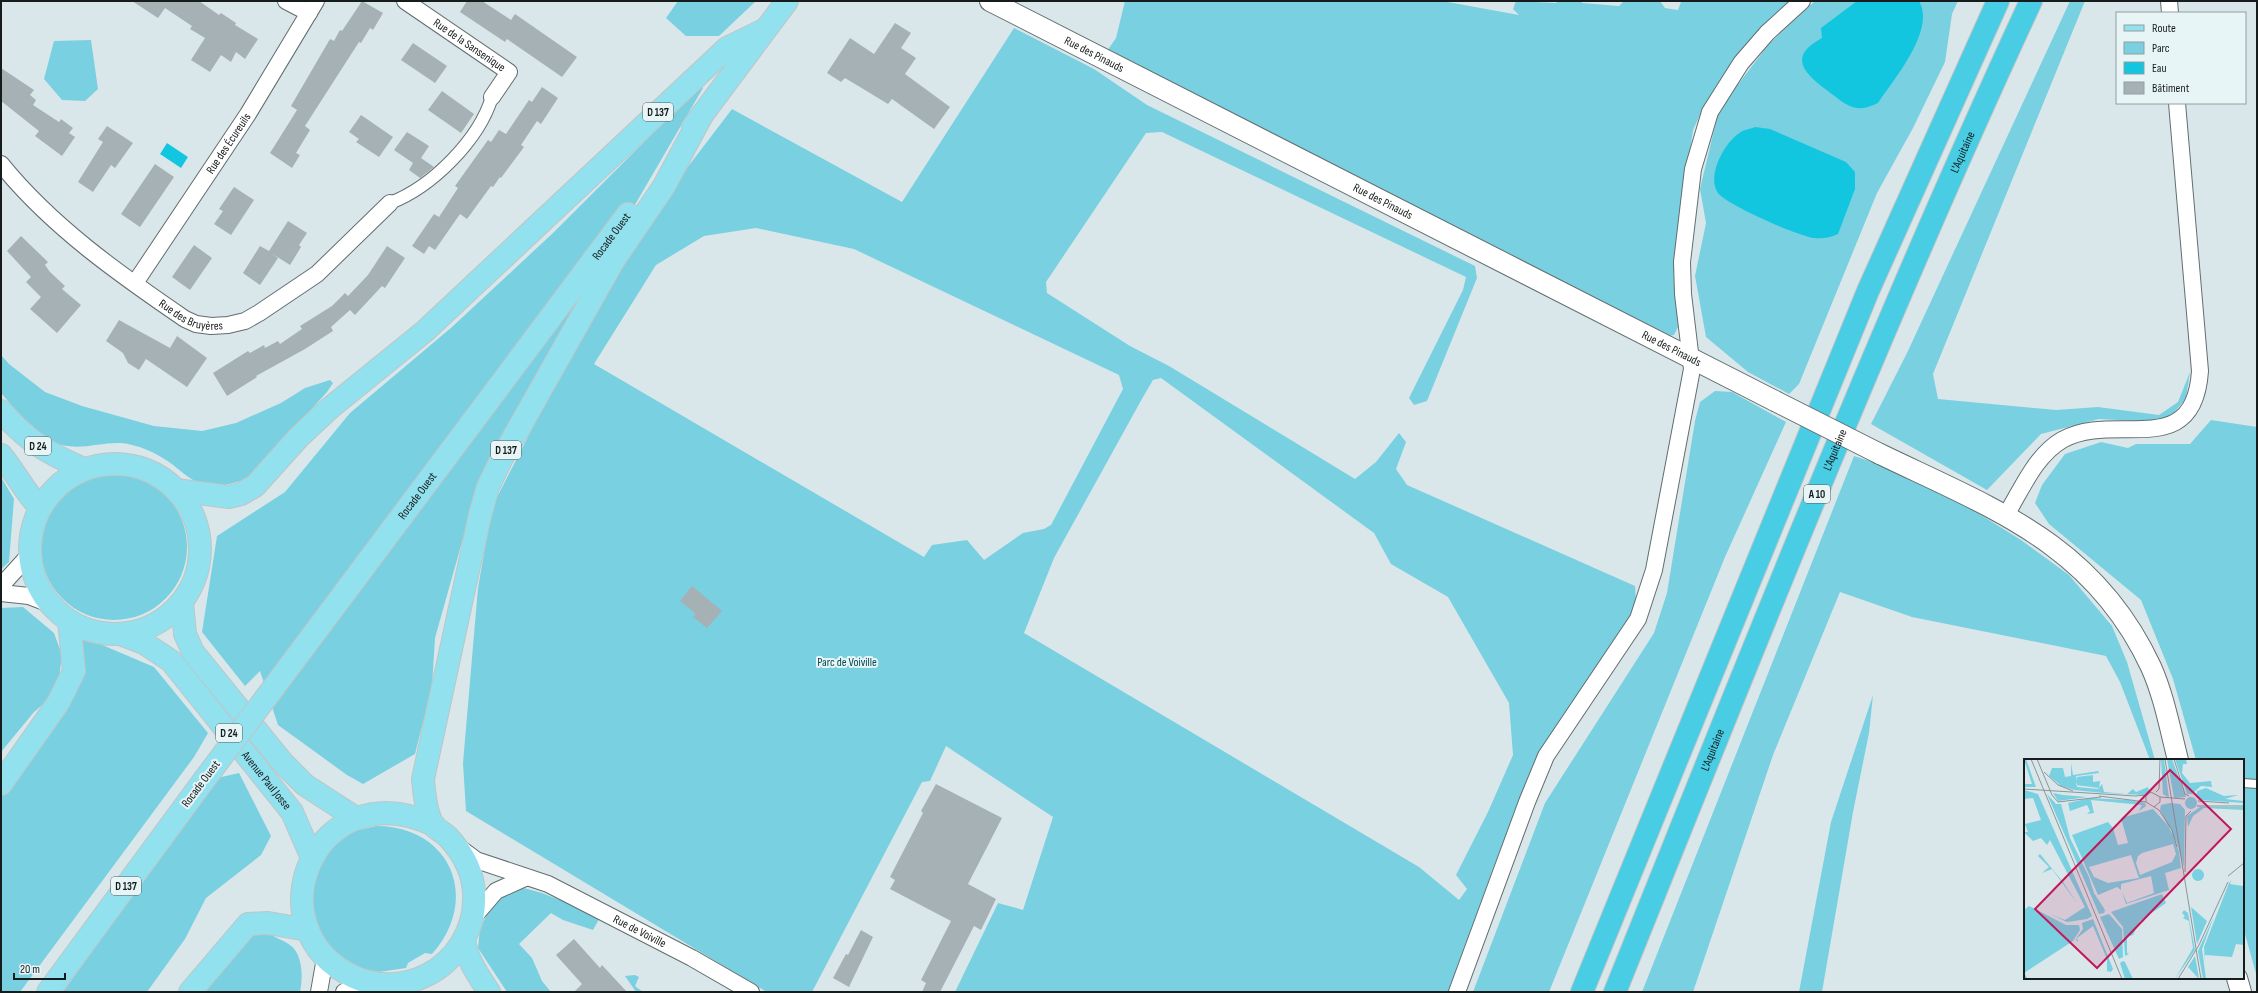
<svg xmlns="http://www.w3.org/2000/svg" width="2258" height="993" font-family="'Sofia Sans Condensed',sans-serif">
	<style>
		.green { fill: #79d0e0; fill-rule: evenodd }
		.water { fill: #12c6e0 }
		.building { fill: #a5b1b4 }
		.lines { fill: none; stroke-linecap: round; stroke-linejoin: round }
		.service-casing { stroke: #626d6f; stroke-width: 10 }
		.pedestrian-casing { stroke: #626d6f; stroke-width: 14 }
		.minor-casing { stroke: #626d6f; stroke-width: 18 }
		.tertiary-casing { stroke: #626d6f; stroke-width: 22 }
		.primary-casing { stroke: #c2c4c4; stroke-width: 24 }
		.motorway-casing { stroke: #c2c4c4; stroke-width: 24 }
		.service { stroke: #fff; stroke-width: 8 }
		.pedestrian { stroke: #fff; stroke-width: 12 }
		.minor { stroke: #fff; stroke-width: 16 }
		.tertiary { stroke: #fff; stroke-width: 20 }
		.primary { stroke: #92e1ef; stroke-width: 22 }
		.motorway { stroke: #49cde4; stroke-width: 22 }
		.tertiary-bridge-casing { stroke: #626d6f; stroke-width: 22; stroke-linecap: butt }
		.primary-bridge-casing { stroke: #c2c4c4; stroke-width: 24; stroke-linecap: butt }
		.tertiary-bridge { stroke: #fff; stroke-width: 20 }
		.primary-bridge { stroke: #92e1ef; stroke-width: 22 }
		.labels { text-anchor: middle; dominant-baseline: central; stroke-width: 4; stroke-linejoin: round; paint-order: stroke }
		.shield { fill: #e8f5f7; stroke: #555c5d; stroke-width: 1 }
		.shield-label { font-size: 11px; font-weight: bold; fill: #161b1b }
		.street-label { font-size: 12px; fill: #161b1b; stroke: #e8f5f7 }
		.park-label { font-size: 12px; fill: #014953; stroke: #e8f5f7 }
		.inset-road { fill: none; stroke: #8c9597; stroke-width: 1 }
		.view { fill: #c2185b; fill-opacity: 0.15; stroke: #c2185b; stroke-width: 2 }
		.inset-edge { fill: none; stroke: #161b1b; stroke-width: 2 }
	</style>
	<rect width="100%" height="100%" fill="#dae7ea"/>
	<!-- green -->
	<path class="green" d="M678,1H756L719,36H686L666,18Z
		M1125,1H1442L1519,15L1513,9L1516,1L1556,3L1558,1H1581L1582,3L1619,6L1624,1H1660L1665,8L1678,10L1681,2L1678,1H1793L1738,57L1700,115L1693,130L1675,252L1678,327L1674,335L1668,336L1107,51L1116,38Z
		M1815,1H1958L1952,14L1945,62L1913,128L1877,193L1799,384L1789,394L1748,372L1706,337L1695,276L1706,223L1700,189L1719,109L1769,44Z
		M2070,1H2085L1933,374L1938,399L2056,410L2098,407L2159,415L2178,402L2190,372L2186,398L2173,414L2154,422L2099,419L2041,434L1987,490L1871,424L1907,353Z
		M1014,28L1094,69L1147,105L1475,266L1477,278L1427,401L1414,405L1409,398L1463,290L1466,277L1162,132L1146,133L1046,282L1047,293L1130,346L1169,366L1355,479L1376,462L1399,433L1406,442L1396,469L1407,485L1635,586L1636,602L1631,619L1542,750L1497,858L1448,992H955L998,903L1023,910L1053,817L946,746L930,781L922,782L812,992H767L466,811L463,763L478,588L492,507L622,253L732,109L902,202ZM756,228L854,249L1119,375L1123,389L1051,525L1044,529L1023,533L984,560L967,540L932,545L924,557L594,364L656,265L704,236ZM1161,378L1374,533L1391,564L1448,597L1509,703L1513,755L1488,812L1456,875L1467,889L1459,900L1419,867L1024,633L1054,558L1143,397L1153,380Z
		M91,40L98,89L85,101L62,100L44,79L54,41Z
		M701,85L703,88L556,340L480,478L435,638L432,687L415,754L363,784L347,775L278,725L260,671L245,686L202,632L217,536L285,492L350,413L452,327L553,233Z
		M1,355L9,364L45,392L82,406L154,426L202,431L236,423L281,403L305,388L330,380L333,383L327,392L249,478C238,482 225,486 213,486C196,487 182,471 169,462C157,453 136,444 121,443C98,442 74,453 52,441C31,430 16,410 1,393Z
		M1715,391L1732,392L1786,422L1725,557L1549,992H1473L1545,803L1654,633L1667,593L1695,421L1700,402Z
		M2211,420L2257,427V977L2243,927V760H2196L2173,679L2141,600L2049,524L2035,503L2042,485L2065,454L2101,442L2128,448L2136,444H2190Z
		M1854,456L1920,477L2021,540L2069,575L2112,626L2127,662L2155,760H2150L2120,682L2106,656L1912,617L1840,592L1773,755L1693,992H1642Z
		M41 547a73 73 0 1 1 146 0a73 73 0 1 1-146 0Z
		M1,477L14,499L9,562L1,569Z
		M23,607L54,633L62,655L59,679L48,700L34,712L1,752V608Z
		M82,639L100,644L154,667L208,733L194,757L20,992H1V795L81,676Z
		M1873,695L1869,733L1853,812L1822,992H1799L1831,822Z
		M239,773L271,836L261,855L206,898L185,939L147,992H63L217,778Z
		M376,826C451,826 481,899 432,954L425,953L408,963L406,968L379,972L355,967L335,953L316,926L310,892L327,851L354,831Z
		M520,887L542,893L601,916L593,930L563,920L551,913L519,944L532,958L542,981L551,992H507L478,948L480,928L496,898Z
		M267,933C274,937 283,940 290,945C303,954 303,978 300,992H205L250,936Z
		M635,975L639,977L635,986L643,992H636L625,976Z"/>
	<!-- water -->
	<path class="water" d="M1857,1H1919C1936,30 1894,79 1878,103C1871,106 1865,109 1857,108C1847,107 1836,97 1828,91C1804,73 1787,57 1822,38L1821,28Z
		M1755,127L1770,129L1846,162L1855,172V189L1838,234C1829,238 1823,239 1814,238C1798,236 1727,205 1718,193C1706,176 1725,141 1741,132C1745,129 1751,129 1755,127Z
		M167,143L188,157L181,168L160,154Z"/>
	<!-- building -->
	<path class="building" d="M132,1H199L219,15L221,13L236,23L235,25L258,39L245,59L236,52L231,62L221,55L210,72L191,60L205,38L190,29L192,26L165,8L158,18Z
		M362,1L383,13L373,30L370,28L361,43L359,42L305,126L310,130L296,153L300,155L292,168L270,153L297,110L291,106L330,39L334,41L340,30L342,31Z
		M467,1H482L511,20L515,14L577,57L562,77L507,39L505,42L460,12Z
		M895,23L911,33L901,48L916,58L905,74L950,107L934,129L892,99L888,104L845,78L841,82L827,73L850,38L874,54Z
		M413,43L447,66L435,83L401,60Z
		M1,68L34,90L30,95L36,100L33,105L59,122L61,119L73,128L69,133L75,137L62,156L35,136L39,131L1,101Z
		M542,87L558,98L541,124L537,121L521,145L524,147L501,178L500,177L493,187L491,186L467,219L460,214L435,250L429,246L424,254L412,246L434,214L439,217L458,188L455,186L488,140L491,142L499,130L506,134L529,100L532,102Z
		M442,91L474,114L461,133L428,110Z
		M361,115L393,137L379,157L356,142L359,139L349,132Z
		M107,126L133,143L115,168L111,165L93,192L78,182L103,142L98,139Z
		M407,132L429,146L421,158L434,167L420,178L409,170L413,163L394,150Z
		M155,164L174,177L140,227L121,214Z
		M234,187L254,200L231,235L214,224L223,211L219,209Z
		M288,221L307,233L299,245L301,247L290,265L271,253L278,258L260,285L243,273L260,246L269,251Z
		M21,236L48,262L45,265L50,272L65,286L62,289L81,305L57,333L30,309L41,297L26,282L31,277L7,251Z
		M194,245L212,258L190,290L172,277Z
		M387,246L405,258L385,288L382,286L355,315L350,310L331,327L333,331L305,349L256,376L257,377L227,396L213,373L248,351L250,353L264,345L265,348L278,341L280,344L302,329L300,326L332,306L345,293L348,296L368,275Z
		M119,320L170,348L177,336L207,358L187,387L146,359L139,370L128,363L123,353L106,341Z
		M692,586L722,611L707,628L693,617L696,614L680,601Z
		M936,784L1002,818L968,884L996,899L981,930L974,926L940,992H922L926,983L921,980L951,921L890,889L895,880L890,877L923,813L921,811Z
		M861,930L873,937L849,987L833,978L846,954L848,955Z
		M574,939L600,968L602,965L627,992H574L582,984L556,955Z"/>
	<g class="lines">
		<!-- service casing -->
		<g class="service-casing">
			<path id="service" d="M2243,783L2257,784"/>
		</g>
		<!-- pedestrian casing -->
		<g class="pedestrian-casing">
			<path id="pedestrian" d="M390,203C432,187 479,140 492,97"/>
		</g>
		<!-- minor casing -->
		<g class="minor-casing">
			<g id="minor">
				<path d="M286,1L309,13"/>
				<path id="s1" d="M405,1L509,72L492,97"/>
				<path d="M2169,1L2170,13"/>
				<path id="s2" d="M1,164C51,226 119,274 185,319L196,324L211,326L228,325L245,321L259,313L317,274L390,203"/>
				<path id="s3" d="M135,283L248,114L316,1"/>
				<path d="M2006,515C2022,489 2035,456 2062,440C2115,410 2194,463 2200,371L2177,103"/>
				<path d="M1,586L30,554"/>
				<path d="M1,593L29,596L50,604"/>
				<path id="s4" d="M460,848L476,860L548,884L692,958L751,992"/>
				<path d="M472,919L496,891L525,878"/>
				<path d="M319,992L325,958"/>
				<path d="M344,992L363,981"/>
				<path d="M1457,992L1527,802L1546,756L1638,619L1654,570L1692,369L1683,294L1682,262L1693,169L1710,112L1741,63L1767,33L1802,1"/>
			</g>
		</g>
		<!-- tertiary casing -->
		<g class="tertiary-casing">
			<g id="tertiary">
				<path id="s5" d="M990,1L1775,401"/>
				<path d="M1880,454C1994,509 2094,544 2151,667C2164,696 2170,729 2178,760"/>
				<path d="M2237,978L2241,992"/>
			</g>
		</g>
		<!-- primary casing -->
		<g class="primary-casing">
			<g id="primary">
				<path d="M693,127L787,1"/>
				<path d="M1,411C28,442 47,453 84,469"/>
				<path d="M1,455C15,472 25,492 40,508"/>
				<circle cx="115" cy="549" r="85"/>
				<path d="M176,490L229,497L241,494L255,486L299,437L330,408L425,331L727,48L764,30"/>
				<path d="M182,602L185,634L193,652L283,763L305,785L356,818"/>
				<path id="s6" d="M120,634L144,643L171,661L292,812L312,858"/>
				<path id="s7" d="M274,687L628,214"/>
				<path d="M1,784L58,703L74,671L69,621"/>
				<path d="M434,825C315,769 250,929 354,977C377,988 405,986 427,975C455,961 474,931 474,900C475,876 464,854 448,837C444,833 438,830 434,826C426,815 424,792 423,779L480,515L488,487L502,458L613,261L664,186L702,115"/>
				<path d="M464,940C467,960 478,975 489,992"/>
				<path d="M48,992L204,780"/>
				<path d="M190,992L248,924L268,923L308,930"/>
			</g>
		</g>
		<!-- motorway casing -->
		<g class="motorway-casing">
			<g id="motorway">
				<path d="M1582,992L1868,291L1998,1"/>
				<path id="s8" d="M1615,992C1749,660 1880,326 2031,1"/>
			</g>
		</g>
		<!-- service -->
		<use href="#service" class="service"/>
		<!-- pedestrian -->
		<use href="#pedestrian" class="pedestrian"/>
		<!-- minor -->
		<use href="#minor" class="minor"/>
		<!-- tertiary -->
		<use href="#tertiary" class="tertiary"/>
		<!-- primary -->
		<use href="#primary" class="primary"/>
		<!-- motorway -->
		<use href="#motorway" class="motorway"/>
		<!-- tertiary-bridge casing -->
		<g class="tertiary-bridge-casing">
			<path id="tertiary-bridge" d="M1775,401L1880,454"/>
		</g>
		<!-- primary-bridge casing -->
		<g class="primary-bridge-casing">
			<path id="primary-bridge" d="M204,780L274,687"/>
		</g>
		<!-- tertiary-bridge -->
		<use href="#tertiary-bridge" class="tertiary-bridge"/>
		<!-- primary-bridge -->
		<use href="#primary-bridge" class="primary-bridge"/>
	</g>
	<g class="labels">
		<!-- shield labels -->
		<g class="shield">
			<rect x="643" y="103" width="30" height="18" rx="3"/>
			<rect x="25" y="437" width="26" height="18" rx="3"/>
			<rect x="491" y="441" width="30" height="18" rx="3"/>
			<rect x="1804" y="485" width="26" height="18" rx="3"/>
			<rect x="216" y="724" width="26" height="18" rx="3"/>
			<rect x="111" y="877" width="30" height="18" rx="3"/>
		</g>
		<g class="shield-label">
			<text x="658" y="112">D 137</text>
			<text x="38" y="446">D 24</text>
			<text x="506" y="450">D 137</text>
			<text x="1817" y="494">A 10</text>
			<text x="229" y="733">D 24</text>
			<text x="126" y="886">D 137</text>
		</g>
		<!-- street labels -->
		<g class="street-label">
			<text stroke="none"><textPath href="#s1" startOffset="78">Rue de la Sansenique</textPath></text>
			<text stroke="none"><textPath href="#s5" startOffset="117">Rue des Pinauds</textPath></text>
			<text stroke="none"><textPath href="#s3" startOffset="168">Rue des Écureuils</textPath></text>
			<text stroke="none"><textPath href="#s8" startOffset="909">L'Aquitaine</textPath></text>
			<text stroke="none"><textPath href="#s5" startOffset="441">Rue des Pinauds</textPath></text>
			<text stroke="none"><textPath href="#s7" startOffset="563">Rocade Ouest</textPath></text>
			<text stroke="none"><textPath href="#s2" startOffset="246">Rue des Bruyères</textPath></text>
			<text stroke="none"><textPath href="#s5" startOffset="765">Rue des Pinauds</textPath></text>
			<text stroke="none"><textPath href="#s8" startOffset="585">L'Aquitaine</textPath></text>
			<text stroke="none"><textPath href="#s7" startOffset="239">Rocade Ouest</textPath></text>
			<text stroke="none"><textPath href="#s8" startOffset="261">L'Aquitaine</textPath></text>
			<text stroke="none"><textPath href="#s6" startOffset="211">Avenue Paul Josse</textPath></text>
			<text transform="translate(201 784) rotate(-53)">Rocade Ouest</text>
			<text stroke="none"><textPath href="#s4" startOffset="199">Rue de Voiville</textPath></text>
		</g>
		<!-- park labels -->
		<g class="park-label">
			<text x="847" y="662">Parc de Voiville</text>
		</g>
	</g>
	<!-- overview -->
	<g transform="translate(2024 759)">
		<rect width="220" height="220" fill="#dae7ea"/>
		<path d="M0,0H2L12,28H0V25H8ZM137,0H140L145,39L139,35ZM143,0H148L162,38L150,39ZM151,0H162L163,5H159L158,14L166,24L187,22L188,28L177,27L168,35H163ZM47,4L49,16L74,12L75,14L52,17L53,28L74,30L78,25L80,33L103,35L109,30L112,33L124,28L121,16L125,32L120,36L79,34L50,31L37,27L25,17L28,9H39L41,18L47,17ZM69,16V23L76,22L75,29L52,26L53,18ZM182,29L200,37L214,36L201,40L220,42V44L175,41L172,37L173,32ZM0,31L14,35L68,157L63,160L43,163L26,155L41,161L61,148L26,81L23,86L17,79L9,82L0,73H4L1,65L17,61L9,39L0,40ZM29,34L39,36L63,38L34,42ZM23,35L32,45H37L46,79L65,118L70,134L81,151L80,154L75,155ZM161 44a6 6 0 1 1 12 0a6 6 0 1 1-12 0ZM66,39L105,41L121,44L122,47L115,52L118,46L67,41L70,54L63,55L66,52L63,46L46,52L44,44ZM146,44L156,45L161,51L160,108L153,84L136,51L137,46ZM176,48H220V51L180,49L169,57L164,68L163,57ZM129,50L147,70L155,93L157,109L141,114L145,131L102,145L98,133L103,144L130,134L127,117L97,125V131L93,128L74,136L48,76L84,63L89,69L94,86L104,84L97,59ZM149,85L152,95L148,103L116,116L112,104L114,97L118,94ZM107,96L115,119L84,124L70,118L65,108ZM16,95L39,123L53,144L28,110L18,114L25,108L14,97ZM168 116a6 6 0 1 1 12 0a6 6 0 1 1-12 0ZM220,120V186L212,185L208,198L181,196V203L180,188L205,124L207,121L206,125L219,127ZM138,135L142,144L116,162L109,176L103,178V194L105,195L101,197L99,168L87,153ZM5,147L42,166H55L56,171L49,182L0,214L4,220H0V151ZM167,148L183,162L173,185ZM160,151L164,154L171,191L151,220L169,189L165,162L159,159L161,157L158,154ZM85,155L98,170L99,198L95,200L76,158ZM190,157L178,190L182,220H179L174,192ZM69,160L89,210L87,213L83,212V200L69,167L53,179L54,183L52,181L53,178L59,170L58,164ZM171,197L174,214L175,220L164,208ZM99,202L101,203L109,220H101L96,204Z" fill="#79d0e0" fill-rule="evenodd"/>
		<path class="inset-road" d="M7,0L98,220M13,0L28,36L34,43L77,38M141,0L177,220M150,0L161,35L165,37M20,13L34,26L49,32M0,30L111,37L123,36M132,33L135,30L136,0M75,37L122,43M136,38L161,40M174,42L205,44M173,47H220M130,48L136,43V38L127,33L122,37V43L135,51L148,71L153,88M161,113L162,57L167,52M204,117L220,104M154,220L175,186L204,123"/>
		<path class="view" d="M146,11L207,70L73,209L11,150Z"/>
		<rect width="220" height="220" class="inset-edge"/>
	</g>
	<!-- border -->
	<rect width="2258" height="993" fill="none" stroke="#161b1b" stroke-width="4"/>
	<!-- legend -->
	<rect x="2116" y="12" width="130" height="92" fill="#e8f5f7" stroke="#949e9f"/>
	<rect x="2124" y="25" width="20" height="6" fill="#92e1ef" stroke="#949e9f"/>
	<text x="2152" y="32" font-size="12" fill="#161b1b">Route</text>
	<rect x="2124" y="42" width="20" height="12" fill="#79d0e0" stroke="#949e9f"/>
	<text x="2152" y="52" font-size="12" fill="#161b1b">Parc</text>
	<rect x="2124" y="62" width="20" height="12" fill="#12c6e0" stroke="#949e9f"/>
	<text x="2152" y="72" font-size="12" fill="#161b1b">Eau</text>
	<rect x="2124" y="82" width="20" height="12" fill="#a5b1b4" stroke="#949e9f"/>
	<text x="2152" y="92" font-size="12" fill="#161b1b">Bâtiment</text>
	<!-- scale -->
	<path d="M14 973v6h51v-6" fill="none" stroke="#161b1b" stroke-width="2"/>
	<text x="20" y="973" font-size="12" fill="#161b1b" stroke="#e8f5f7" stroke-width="3" paint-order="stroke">20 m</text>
</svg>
